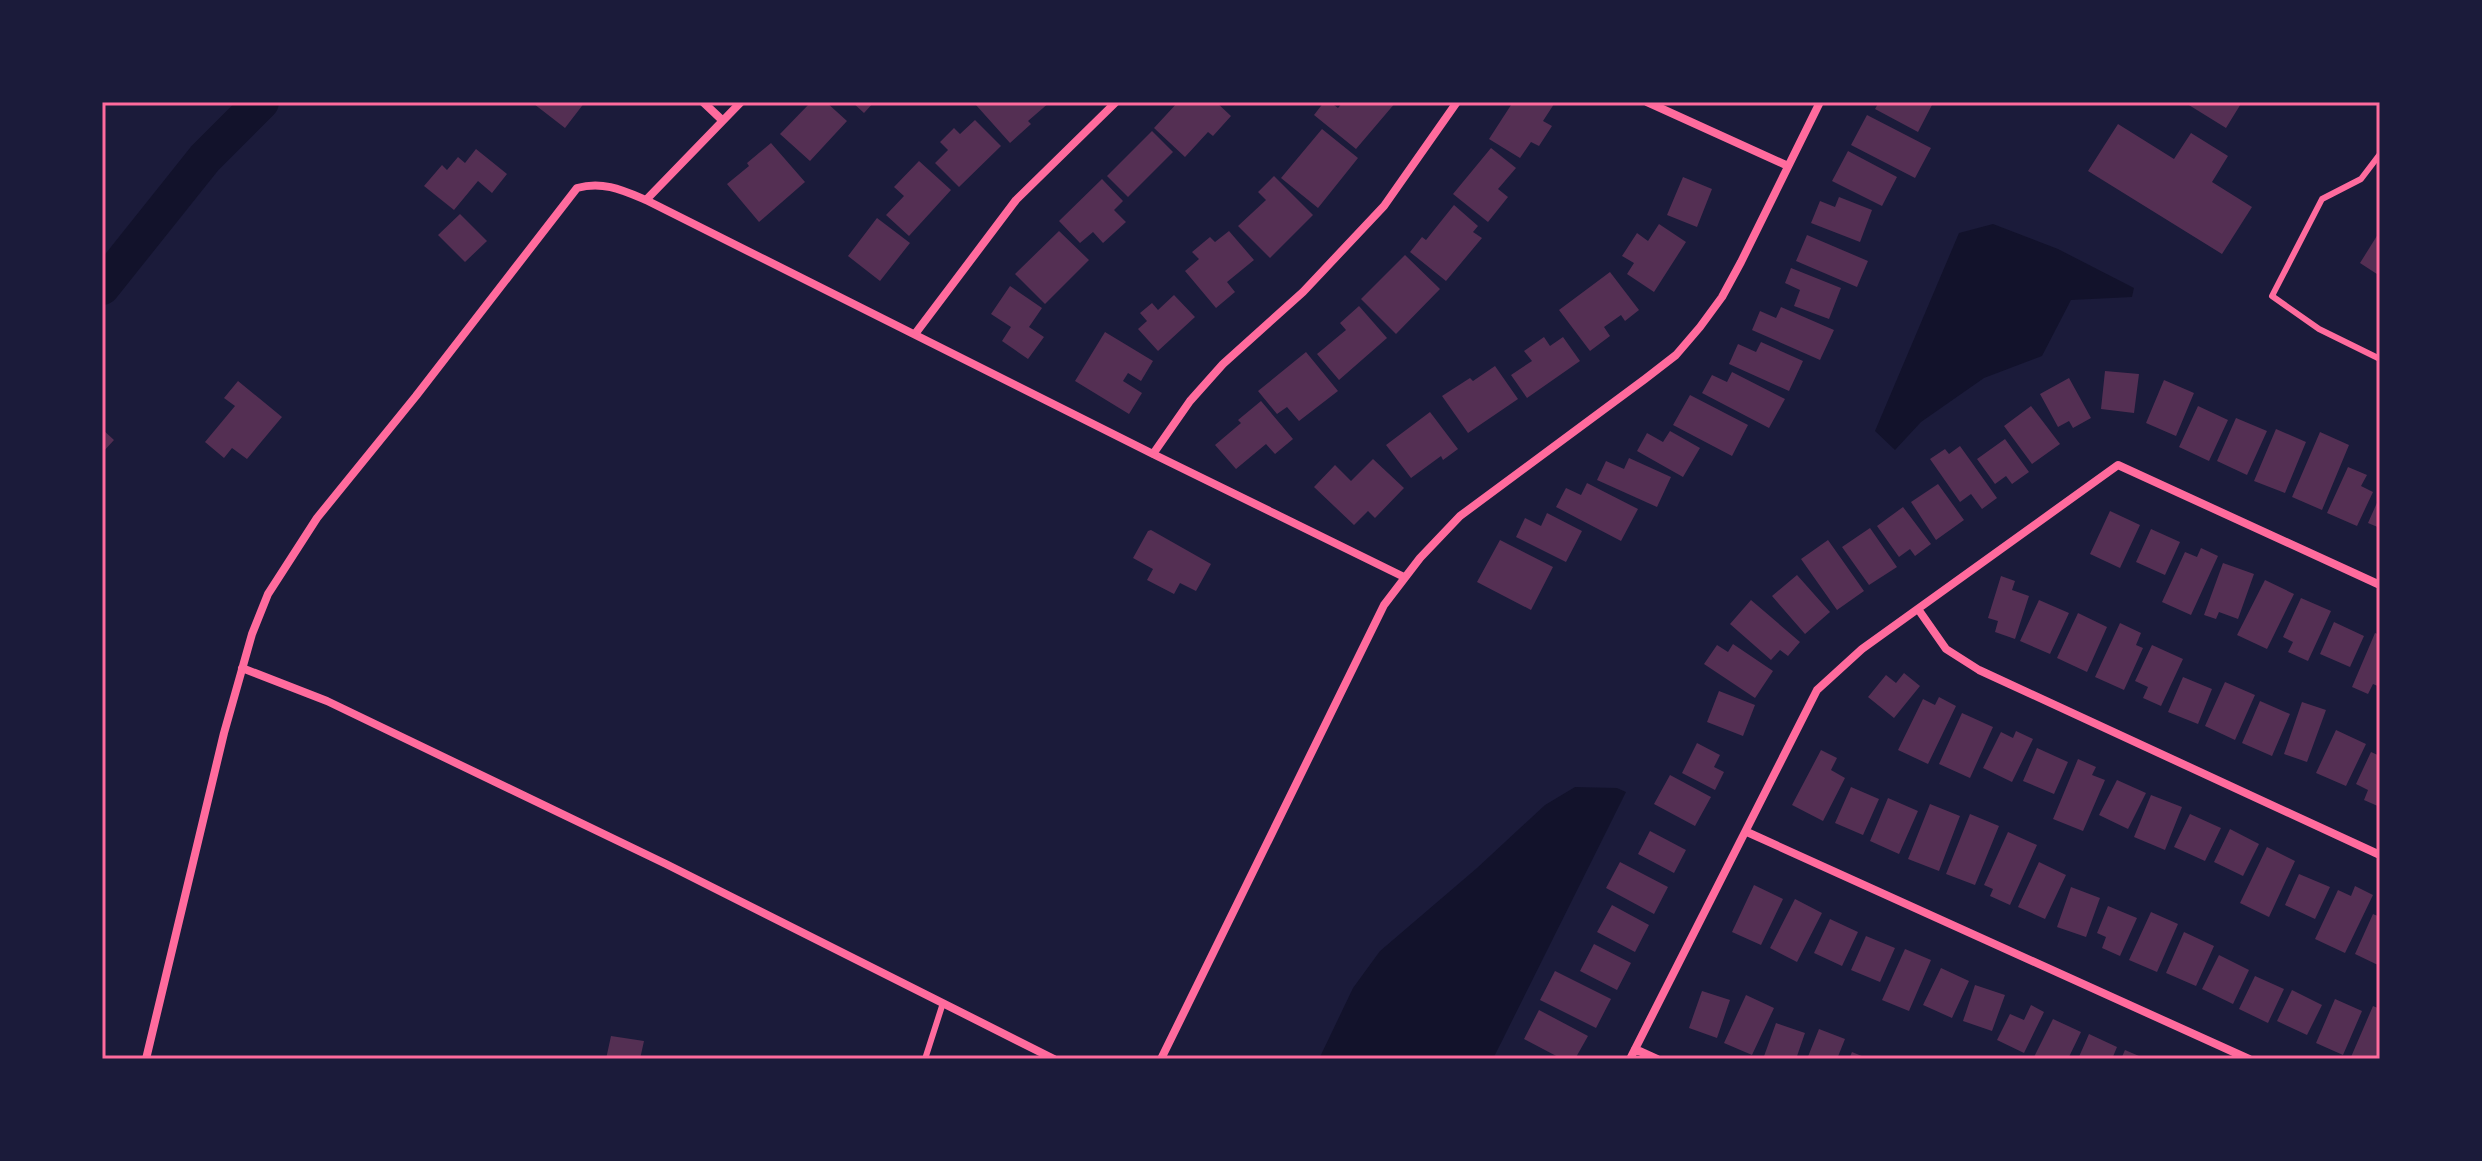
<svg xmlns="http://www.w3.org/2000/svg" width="2482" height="1161" font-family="Inter,sans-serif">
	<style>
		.water { fill: #12122b }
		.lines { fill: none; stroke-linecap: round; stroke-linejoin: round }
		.river { stroke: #12122b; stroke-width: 36 }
		.building { fill: #542f53 }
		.service { stroke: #ff6b9d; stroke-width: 6 }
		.minor { stroke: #ff6b9d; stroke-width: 8 }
		.neatline { fill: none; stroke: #ff6b9d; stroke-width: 3 }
	</style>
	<rect width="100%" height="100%" fill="#1b1b3a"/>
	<!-- water -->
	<path class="water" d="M1993,224L2058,249L2134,288L2132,297L2071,300L2042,356L1984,378L1921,422L1895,450L1875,431L1959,233Z
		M1575,787L1617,788L1626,792L1493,1059H1319L1353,988L1380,951L1477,868L1545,805Z"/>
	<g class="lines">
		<!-- river -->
		<path class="river" d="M102,287L205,158L261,102"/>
	</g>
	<!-- building -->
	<path class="building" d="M536,102H585L565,128L534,104Z
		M811,102H826L847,121L810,161L780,134Z
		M852,102H874L864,113Z
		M980,102H1050L1028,121L1031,124L1010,143L976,105Z
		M1178,102H1216L1231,116L1213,136L1208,132L1185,157L1154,128Z
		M1324,102H1330L1338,108L1343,102H1396L1356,149L1314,115Z
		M1513,102H1551L1554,104L1543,121L1552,126L1539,146L1531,142L1520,158L1489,139Z
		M1879,102H1925L1932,105L1918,132L1875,109Z
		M2184,102H2242L2226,128Z
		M1867,115L1931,148L1915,178L1851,145Z
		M975,120L1001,146L959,187L935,163L948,150L940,142L954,128L960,134Z
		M2118,124L2174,159L2191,133L2228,156L2212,182L2252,207L2222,254L2088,171Z
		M1322,129L1358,158L1318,208L1281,178Z
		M1152,131L1173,152L1128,197L1107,176Z
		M771,143L805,182L759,222L727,184L749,166L747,163Z
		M1491,148L1516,168L1498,189L1508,197L1488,222L1453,194Z
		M476,149L507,174L492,193L478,181L454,210L424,186L442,165L447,170L458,157L465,163Z
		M1848,151L1897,177L1882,206L1832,181Z
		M919,161L951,190L909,236L886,215L904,196L894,187Z
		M1274,176L1313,215L1270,258L1238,226L1266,200L1258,192Z
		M1683,177L1712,189L1697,227L1667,215Z
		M1102,179L1123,201L1114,210L1126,222L1103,243L1093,232L1080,243L1059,221Z
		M1839,197L1872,210L1860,242L1811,223L1820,201L1835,207Z
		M1454,205L1478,226L1473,232L1482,238L1446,281L1410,252L1422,237L1426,240Z
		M460,214L487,241L465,262L438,235Z
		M877,218L910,243L880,281L848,256Z
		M1659,224L1686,242L1654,292L1627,274L1634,263L1622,256L1637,233L1648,241Z
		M1059,231L1089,260L1045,304L1015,274Z
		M1229,231L1254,260L1227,282L1235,292L1216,308L1185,271L1199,259L1192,252L1210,237L1215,242Z
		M2380,231V276L2360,263Z
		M1807,235L1868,261L1857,287L1796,261Z
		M1405,255L1440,289L1396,334L1361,299Z
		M1791,268L1841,288L1829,319L1794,306L1800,290L1785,283Z
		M1610,272L1639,310L1625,321L1621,315L1604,327L1610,336L1590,351L1559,310Z
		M1010,286L1042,308L1029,327L1044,337L1028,359L1002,341L1011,327L991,314Z
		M1174,295L1195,317L1158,351L1138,329L1147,321L1140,313L1152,303L1158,310Z
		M1359,306L1387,338L1339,380L1317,354L1346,330L1340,323Z
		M1781,307L1834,330L1820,360L1752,330L1760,311L1776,318Z
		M1105,332L1153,361L1141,381L1128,373L1123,381L1142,393L1129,414L1075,381Z
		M1544,337L1550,346L1563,337L1580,361L1527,398L1511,375L1532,361L1524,351Z
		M1761,342L1803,361L1789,391L1729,364L1738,344L1756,352Z
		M1306,352L1338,391L1299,421L1287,407L1277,414L1258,391Z
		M1495,366L1518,399L1468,433L1442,396L1470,378L1473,381Z
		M2105,371L2139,374L2134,413L2101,409Z
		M1732,372L1785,399L1769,428L1702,393L1712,375L1727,382Z
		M2069,378L2091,418L2073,428L2069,421L2058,427L2040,394Z
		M2164,380L2194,393L2176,436L2146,423Z
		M238,381L282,417L247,459L232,448L224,458L205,442L235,406L224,398Z
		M1690,395L1748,425L1732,456L1673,425Z
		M1261,401L1293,439L1275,454L1266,444L1236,469L1215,445L1241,423L1238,420Z
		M2031,406L2060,444L2032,464L2004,426Z
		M2198,406L2228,420L2209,461L2179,447Z
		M1430,412L1458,449L1443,460L1441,456L1411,478L1386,445Z
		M2236,418L2267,431L2247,475L2217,461Z
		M102,429L114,440L102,453Z
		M2276,429L2306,442L2285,493L2254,481Z
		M1670,431L1700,448L1683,477L1637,451L1647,433L1663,442Z
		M2320,432L2349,445L2322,510L2292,497Z
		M2005,439L2029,472L2012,484L2006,476L1995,484L1977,459Z
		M1960,446L1997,498L1982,509L1971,494L1960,502L1930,459L1945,449L1949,454Z
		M1629,458L1671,477L1657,507L1597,480L1606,461L1624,469Z
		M1373,459L1404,488L1375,518L1368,511L1354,525L1314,487L1335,465L1351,481Z
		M2348,467L2367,475L2361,486L2373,492L2357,526L2327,513Z
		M1587,483L1638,509L1621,541L1556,507L1566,488L1581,495Z
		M1938,484L1964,520L1936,540L1911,502Z
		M2380,496V528L2368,523Z
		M1903,507L1931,544L1915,556L1910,549L1899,557L1877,526Z
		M2110,511L2140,525L2120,568L2090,554Z
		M1547,513L1582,531L1566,562L1516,537L1525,518L1541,526Z
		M1870,528L1897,567L1869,585L1842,547Z
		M2151,529L2180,542L2165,575L2136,562Z
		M1151,530L1211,564L1196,591L1180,583L1174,594L1147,580L1153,569L1133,558L1148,531Z
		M1500,540L1553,567L1531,610L1477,582Z
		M1828,540L1864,591L1837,610L1801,559Z
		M2201,548L2218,556L2191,615L2162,602L2185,552L2197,557Z
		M2223,563L2254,574L2238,619L2219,612L2216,619L2204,615Z
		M1797,575L1830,612L1805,634L1772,596Z
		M2001,576L2015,581L2012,590L2029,596L2015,639L1995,632L1998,621L1988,618Z
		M2265,580L2294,594L2267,649L2237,635Z
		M2301,598L2331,611L2308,661L2288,652L2293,642L2283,637Z
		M1751,600L1800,642L1788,656L1780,650L1771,660L1730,624Z
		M2039,600L2069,613L2050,654L2020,641Z
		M2078,613L2107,627L2087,672L2057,658Z
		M2334,622L2364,636L2350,667L2320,654Z
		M2120,623L2141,633L2136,645L2143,648L2124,690L2095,677Z
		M2375,633L2380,635V687L2373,684L2368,694L2352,687Z
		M1733,644L1773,671L1755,698L1704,664L1717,645L1728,652Z
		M2152,645L2183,659L2161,706L2143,698L2148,687L2135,681Z
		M1904,673L1920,686L1894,718L1868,697L1886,675L1896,683Z
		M2183,677L2212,689L2198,724L2168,712Z
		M2225,682L2255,695L2235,740L2205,726Z
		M1719,691L1755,705L1743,736L1707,722Z
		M1939,697L1956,706L1928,764L1898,750L1923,699L1935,705Z
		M2260,701L2290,714L2272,756L2242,743Z
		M2302,702L2326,710L2307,762L2284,754Z
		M1962,713L1993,727L1970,778L1939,764Z
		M2336,730L2366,744L2346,786L2316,773Z
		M2016,731L2033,739L2012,782L1983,768L2001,732L2013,738Z
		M1697,743L1720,755L1714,767L1724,772L1715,790L1682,773Z
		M2037,748L2068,762L2054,794L2023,781Z
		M1821,750L1837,758L1831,770L1845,778L1823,821L1792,805Z
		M2371,752L2380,756V807L2364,800L2368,790L2356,784Z
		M2078,759L2096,767L2092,775L2105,780L2083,831L2053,819Z
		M1670,775L1711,797L1695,826L1654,804Z
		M2117,780L2146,793L2128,829L2099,815Z
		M1851,787L1879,799L1863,835L1835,823Z
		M2151,795L2182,807L2165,850L2134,837Z
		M1888,798L1918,811L1899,854L1870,841Z
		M1930,804L1960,816L1939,871L1908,859Z
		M1970,814L1999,826L1975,885L1946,874Z
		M2190,814L2221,828L2205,861L2174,847Z
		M2230,829L2259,844L2243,876L2214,862Z
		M1650,831L1686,850L1674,873L1638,854Z
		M2008,832L2037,845L2010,905L1990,896L1993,889L1984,885Z
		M2267,847L2295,861L2269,917L2240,903Z
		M1620,862L1668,887L1654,914L1606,888Z
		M2039,862L2066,875L2045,919L2018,907Z
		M2299,874L2330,887L2315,919L2285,905Z
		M1754,885L1783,899L1761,945L1732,932Z
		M2355,886L2373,895L2345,953L2315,939L2338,890L2351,896Z
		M2071,887L2100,898L2086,937L2057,927Z
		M1795,899L1822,913L1797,962L1770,948Z
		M1612,905L1649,925L1635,952L1597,932Z
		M2108,906L2137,918L2120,956L2102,948L2106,937L2097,933Z
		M2151,912L2178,924L2157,972L2129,960Z
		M2373,914L2380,917V966L2355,954Z
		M1830,919L1858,932L1842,966L1814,953Z
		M2184,932L2214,946L2196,986L2166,973Z
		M1866,936L1895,948L1880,982L1851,970Z
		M1594,944L1631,963L1617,990L1580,971Z
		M1905,949L1931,960L1909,1011L1882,1000Z
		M2219,955L2249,970L2233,1004L2202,989Z
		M1941,968L1969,981L1952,1018L1923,1005Z
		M1555,971L1611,999L1596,1028L1540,1000Z
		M2255,976L2284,989L2268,1023L2239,1009Z
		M1975,985L2005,995L1992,1031L1963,1021Z
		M2292,990L2322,1005L2307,1035L2277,1021Z
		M1702,991L1730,1000L1717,1038L1689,1028Z
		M1746,995L1774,1008L1752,1055L1724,1043Z
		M2335,999L2362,1011L2343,1055L2316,1043Z
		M2031,1005L2044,1012L2024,1053L1997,1040L2010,1014L2024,1020Z
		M2373,1006L2380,1009V1059H2356L2351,1057Z
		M1539,1010L1588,1036L1575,1059H1562L1524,1039Z
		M2053,1019L2081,1032L2068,1059H2033Z
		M1776,1023L1805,1033L1796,1059H1763Z
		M1819,1029L1845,1039L1837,1059H1807Z
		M2089,1034L2117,1047L2112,1059H2078Z
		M611,1036L644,1041L640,1059H606Z
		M2125,1050L2146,1059H2121Z
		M1852,1052L1869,1059H1849Z"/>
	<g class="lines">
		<!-- service -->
		<path class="service" d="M2380,154L2361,179L2322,199L2272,296L2319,329L2380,359
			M925,1059L943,1003"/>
		<!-- minor -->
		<path class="minor" d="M703,102L722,120
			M1647,102L1788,166
			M646,200L741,102
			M915,334L1016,200L1116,102
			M1153,454L1190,401L1223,364L1303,292L1384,206L1457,102
			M1918,609L1946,649L1979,670L2380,855
			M242,668L327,701L666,864L1054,1059
			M1747,832L2249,1059
			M1635,1049L1657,1059
			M146,1059L224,733L252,634L268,594L317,518L416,396L577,188C603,181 622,190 646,200L1153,454L1404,577
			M1161,1059L1384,605L1420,558L1460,516L1645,379L1676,355L1700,327L1722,297L1741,262L1820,102
			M1630,1059L1817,690L1862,649L2118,465L2380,585"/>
	</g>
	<!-- border -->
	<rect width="2482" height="1161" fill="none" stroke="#1b1b3a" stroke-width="208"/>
	<rect x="104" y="104" width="2274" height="953" class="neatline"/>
</svg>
